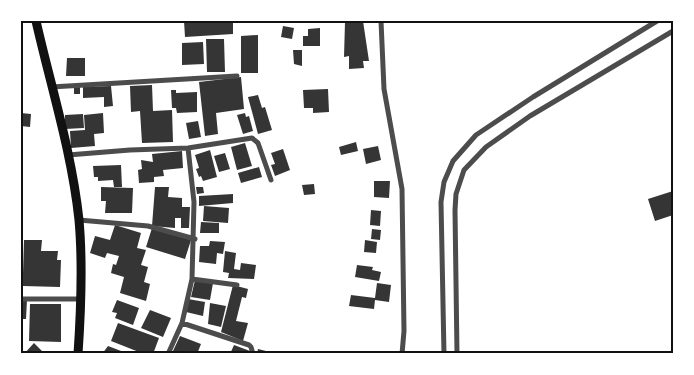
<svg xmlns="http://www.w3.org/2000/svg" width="694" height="375" viewBox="0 0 694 375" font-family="'Work Sans',sans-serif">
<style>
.building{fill:#353535}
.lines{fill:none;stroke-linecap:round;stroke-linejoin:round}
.minor{stroke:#4c4c4c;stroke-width:5}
.trunk{stroke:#111;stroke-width:9}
.neatline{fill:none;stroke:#111;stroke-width:2}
</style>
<rect width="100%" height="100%" fill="#fff"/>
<path class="building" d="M184 21H233V34L185 37Z
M363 21 369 61H363L364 68 349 69V56L344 57 345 22Z
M283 26 294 28 292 39 281 37Z
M320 28V46H303V36H308V29Z
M258 35V73H241V36Z
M206 39H224L225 72H207Z
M203 42 204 64 182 65V43Z
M293 50H302V66L294 64Z
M67 58H85V76H66Z
M241 77 244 109 216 113 218 134 205 136 199 82Z
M152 85 153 111 172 110 173 142 142 143 140 111 131 112 130 86Z
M111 86 113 106 104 107V97L83 98V87Z
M80 87V94H74V88Z
M328 89 329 112 313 113V108H304L303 90Z
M171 90H176V93L197 92V112L177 113 176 108H172Z
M258 95 262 108 265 107 272 130 258 134 248 97Z
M21 113 31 114 30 127 21 126Z
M103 113 104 133 94 134 95 146 71 148 70 131 85 130 84 115Z
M245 113 246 117 249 116 253 131 243 134 237 115Z
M83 114 84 128 65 129V115Z
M198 121 201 137 189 139 186 123Z
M356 142 358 151 341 155 339 147Z
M245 143 252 166 237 170 231 147Z
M378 146 381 160 366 164 363 149Z
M283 149 290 170 275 176 271 165 275 164 271 153Z
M210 150 217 177 203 181 201 176 199 177 196 169 199 168 195 155Z
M182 151 183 168 163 170 164 176 154 177V182L139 183 138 170 142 169 141 160 153 162 152 154Z
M225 153 230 169 219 172 214 156Z
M121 165 122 187H114L113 180 98 181V177H94L93 166Z
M259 167 262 177 241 183 238 173Z
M374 181H390L389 198 374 197Z
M314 184 315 194 304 195 302 185Z
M101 187 133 188 132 213H105L106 201H101Z
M155 187H169L168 197 182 198V207H190L189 228H181V218H175V228L152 226Z
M196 187H203L204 193 197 194Z
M673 191V215L655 221 648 199Z
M233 194V203L199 206V196Z
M204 206 229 208 228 223 203 221Z
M371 210 381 211 380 226 370 225Z
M201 222 219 223V233H200Z
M115 225 141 233 137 248 146 250 141 265 148 267 144 282 150 284 146 301 120 293 124 277 111 273 113 264 116 265 119 256 107 253 105 258 90 253 95 236 110 240Z
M152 228 191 240 185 259 146 247Z
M372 229 381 230 380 240 371 239Z
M24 240H42L41 251H58L57 260H61L60 287 23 286 21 274H23Z
M365 240 377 242 376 253 364 252Z
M210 241 225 242 223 254 217 253 216 264 199 262 200 246H209Z
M225 251 236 253 234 269 240 270 241 263 256 265 254 279 228 278 229 273 223 272Z
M357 265 373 267 372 270 381 272 379 281 355 277Z
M195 280 213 283 210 300 191 297Z
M377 283 391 285 389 302 375 300 374 309 349 306 351 295 375 298Z
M233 285 248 289 246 298 242 297 236 321 248 323 243 341 221 332Z
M188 299 205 302 203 316 186 312Z
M21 300H27L26 319H21Z
M117 300 139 308 133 325 115 318 117 313 112 312Z
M210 303 226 306 221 327 208 324Z
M30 304H61V342L29 341Z
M150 310 171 318 163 337 141 328Z
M118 323 159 338 153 354H144L111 341Z
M180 336 201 344 197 354H181L173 351Z
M34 343 45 354H24Z
M234 345 250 351 249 354H230Z
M108 346 129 354H102Z
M258 349 274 353V354H257Z"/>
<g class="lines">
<path class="minor" d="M381 21 384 89 402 189 404 331 402 354
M51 87 237 76
M188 148 194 202 192 279 237 285
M68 155 130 150 188 148 252 138 258 143 271 180
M79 220 148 226 195 239
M21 299H81
M182 323 249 345 251 347 253 354
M168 354 182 323 192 279
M444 354 441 202 444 182 453 161 476 135 533 97 657 21
M457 354 455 210 456 194 464 170 486 147 530 116 673 31"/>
<path class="trunk" d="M36 21C51 87 72 153 79 220 83 264 81 310 78 354"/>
</g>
<rect width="694" height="375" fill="none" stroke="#ffffff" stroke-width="45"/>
<rect x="22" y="22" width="650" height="330" class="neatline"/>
</svg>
